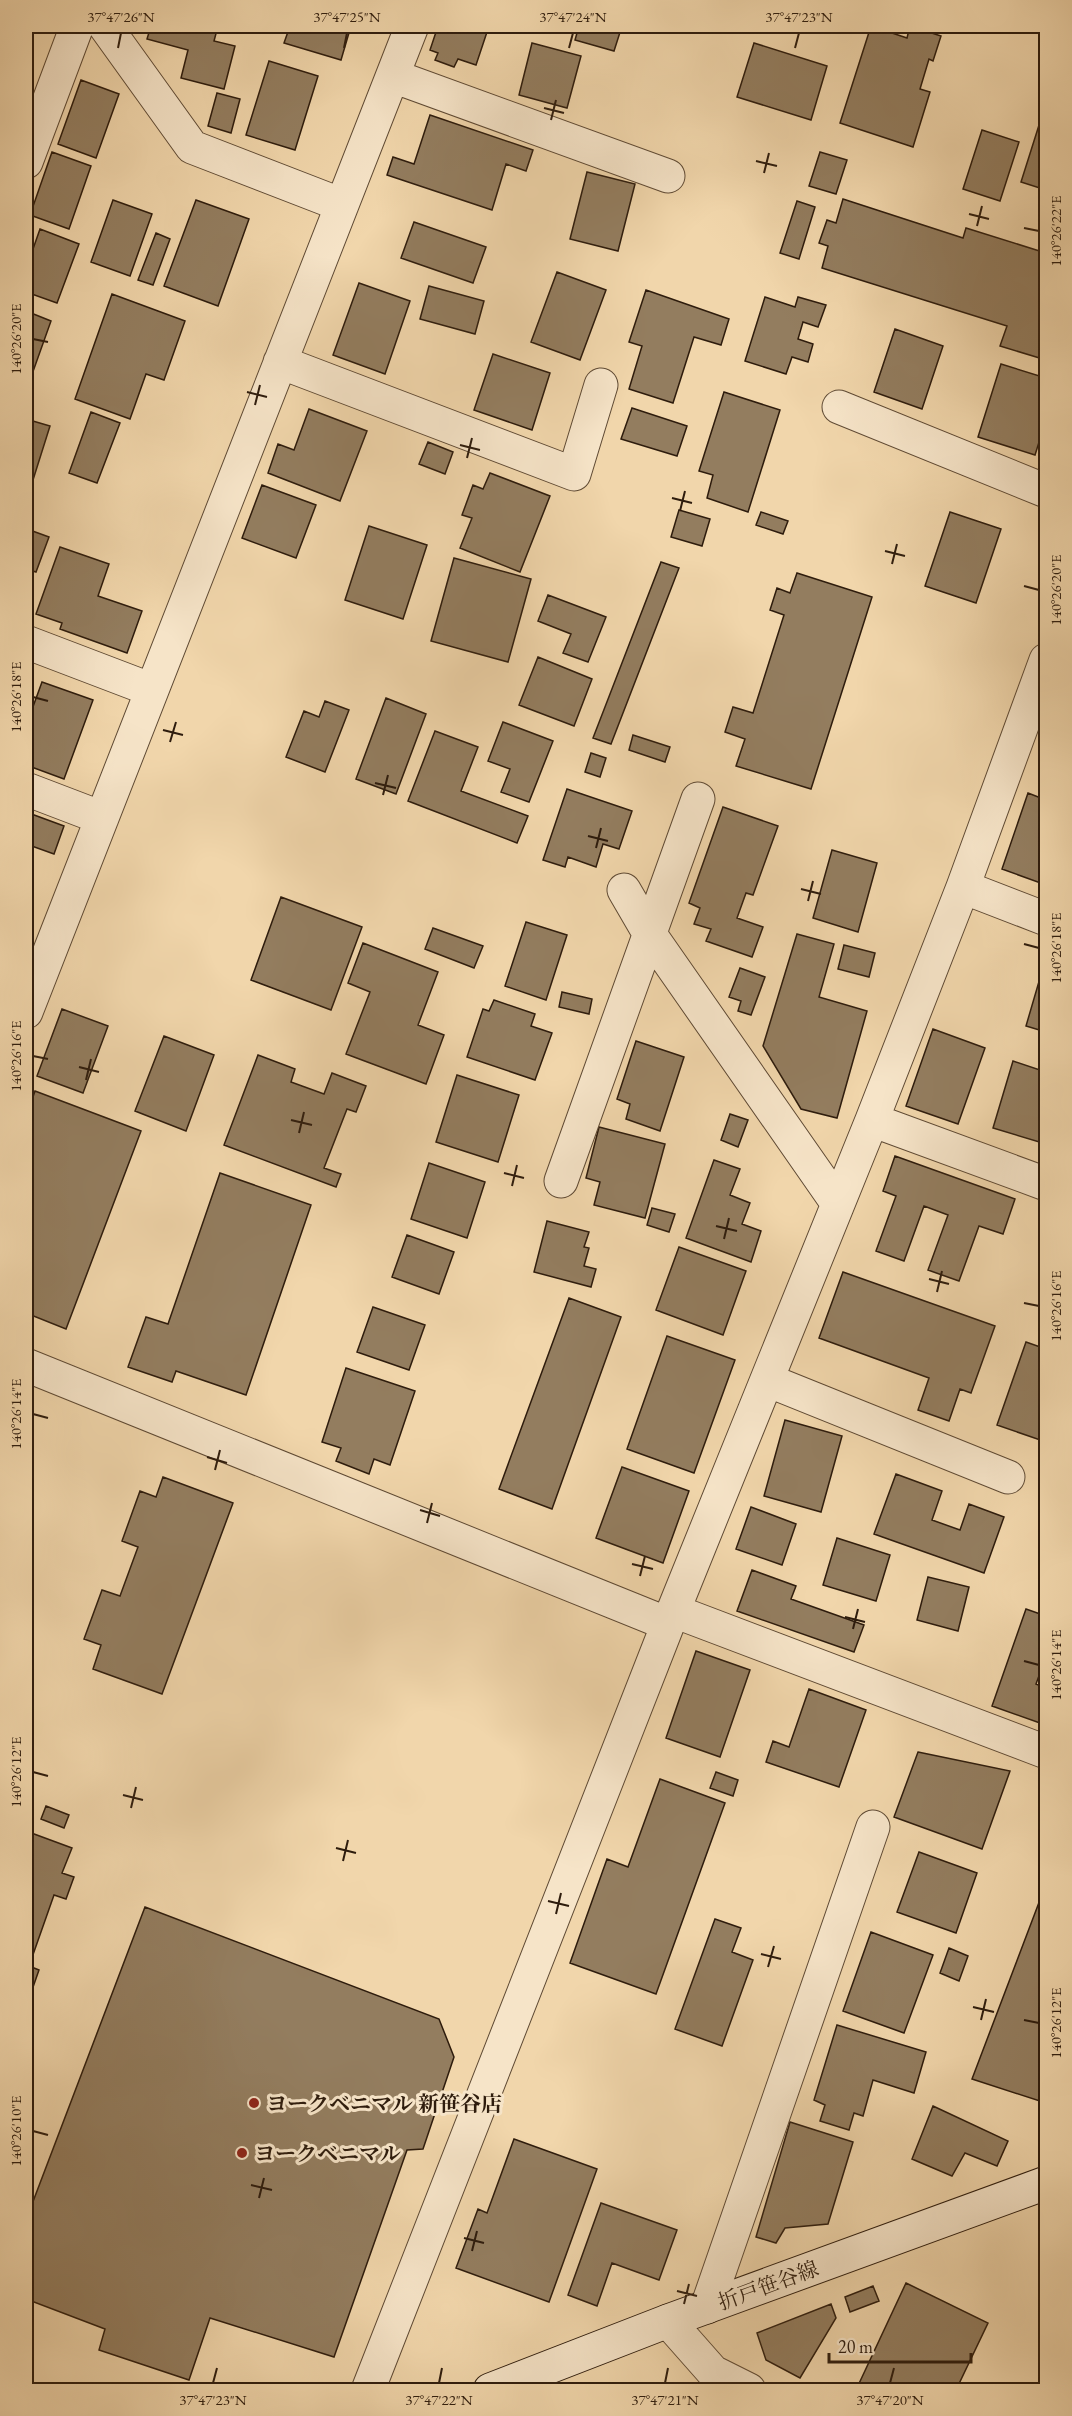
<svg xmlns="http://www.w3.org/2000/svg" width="1072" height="2416" viewBox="0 0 1072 2416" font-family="'EB Garamond','Noto Serif JP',serif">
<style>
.building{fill:#937d5f;stroke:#2e1c0d;stroke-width:1.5}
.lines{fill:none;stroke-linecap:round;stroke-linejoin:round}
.street-casing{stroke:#5f4a34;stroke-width:35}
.secondary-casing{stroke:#2e1c0d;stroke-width:35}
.street{stroke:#f6e4c8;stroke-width:33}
.secondary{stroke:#f6e4c8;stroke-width:33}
.ticks{fill:none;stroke:#2e1c0d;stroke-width:2}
.poi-dot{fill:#8f2418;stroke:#f6e4c8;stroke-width:2}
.labels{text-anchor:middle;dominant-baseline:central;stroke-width:6;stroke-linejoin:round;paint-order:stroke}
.poi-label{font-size:21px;font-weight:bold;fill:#2e1c0d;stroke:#f6e4c8;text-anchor:start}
.street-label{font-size:21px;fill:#2e1c0d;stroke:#f6e4c8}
.neatline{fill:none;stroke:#2e1c0d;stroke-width:2}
.ticks-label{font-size:15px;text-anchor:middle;fill:#2e1c0d}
</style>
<rect width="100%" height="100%" fill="#f1d6ab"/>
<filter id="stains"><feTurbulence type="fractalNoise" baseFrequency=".00333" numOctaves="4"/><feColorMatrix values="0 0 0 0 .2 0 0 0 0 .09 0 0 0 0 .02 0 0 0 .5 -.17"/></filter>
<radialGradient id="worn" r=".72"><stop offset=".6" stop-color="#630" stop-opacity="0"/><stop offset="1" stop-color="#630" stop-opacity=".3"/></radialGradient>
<path class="building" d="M151 26H218L214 41 235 46 224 89 181 78 188 50 147 39Z
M290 26H351L341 60 284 43Z
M438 26H489L476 65 458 59 454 67 435 60 438 53 430 50Z
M579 26H622L614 51 575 40Z
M871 26 907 38 910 26 941 36 933 61 929 59 920 89 930 92 913 147 840 123Z
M532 43 581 56 567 108 519 95Z
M754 43 827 66 811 120 737 97Z
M269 61 318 76 295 150 246 135Z
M81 80 119 94 96 158 58 144Z
M217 93 240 99 231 133 208 126Z
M1046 103V190L1021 182Z
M430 115 533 150 526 171 506 164 492 210 387 175 393 157 414 164Z
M982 130 1019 142 1000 201 963 189Z
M52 152 91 166 69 229 30 215Z
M820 152 847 160 836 194 809 186Z
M587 172 635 184 618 251 570 239Z
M843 199 963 238 966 228 1046 253 1045 264H1046V360L1000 346 1007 326 822 268 828 246 819 243 827 220 836 223Z
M113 200 152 214 130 276 91 262Z
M196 200 249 219 218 306 164 286Z
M797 201 815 207 799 259 780 253Z
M414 222 486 247 473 283 401 258Z
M40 229 79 244 57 303 26 292V269Z
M156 233 170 239 153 285 138 280Z
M557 272 606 290 580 360 531 342Z
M359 283 410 301 385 374 333 355Z
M429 286 484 301 475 334 420 319Z
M646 290 729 319 721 345 694 337 673 403 629 389 642 346 629 342Z
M112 294 185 321 164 380 146 374 130 419 75 399Z
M765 297 795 307 798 297 826 305 818 327 803 322 798 339 813 344 808 362 792 357 786 374 745 361Z
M26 311 51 321 30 380 26 378Z
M895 329 943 346 922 409 874 392Z
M493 354 550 373 532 430 474 410Z
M1001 364 1046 378V420L1035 455 978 437Z
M724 392 780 410 748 512 707 498 713 475 699 471Z
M632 408 687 426 677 456 621 439Z
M309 409 367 431 340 501 268 473 278 444 294 450Z
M91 412 120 423 97 483 69 473Z
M26 419 50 426 27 499H26Z
M428 442 453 452 445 474 419 464Z
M490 473 550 496 520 572 460 548 472 518 462 515 473 485 483 489Z
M262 485 316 505 296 558 242 538Z
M679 510 710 519 702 546 671 537Z
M761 512 788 521 783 534 756 525Z
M950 512 1001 529 976 603 925 586Z
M369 526 427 545 403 619 345 600Z
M27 529 49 537 36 572 26 569Z
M60 547 109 564 98 596 142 611 127 653 60 629 62 623 36 614Z
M454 558 531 579 508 662 431 641Z
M661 562 679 568 611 744 593 738Z
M797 573 872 597 811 789 736 766 745 739 725 732 733 707 753 713 784 615 770 610 777 588 790 593Z
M548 595 606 617 588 662 563 653 571 634 538 621Z
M538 657 592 679 574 726 519 705Z
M42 682 93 700 64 779 26 765V726Z
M386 698 426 714 396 794 356 779Z
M325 701 349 710 325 772 286 757 304 711 319 717Z
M503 722 553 741 529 802 501 792 510 769 488 761Z
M435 731 478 747 461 791 528 816 517 843 408 801Z
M633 735 670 747 665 762 629 750Z
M591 753 606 758 600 777 585 772Z
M567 789 632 811 619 849 603 844 596 867 568 857 565 867 543 860Z
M1028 793 1046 800V885L1002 869Z
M723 807 778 826 753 895 746 893 737 918 763 927 752 957 706 941 711 929 694 924 700 908 689 903Z
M26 812 64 826 54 854 26 844Z
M832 850 877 863 858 932 813 918Z
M281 897 362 927 331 1010 251 980Z
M526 922 567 935 546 1000 505 986Z
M433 928 483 946 474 968 425 949Z
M797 934 834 944 819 997 867 1011 837 1118 801 1109 763 1046Z
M363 943 438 972 418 1025 444 1035 426 1084 346 1054 370 992 348 983Z
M844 945 875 953 869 977 838 969Z
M1045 961H1046V1032L1026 1026Z
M740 968 765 977 751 1015 738 1011 741 1001 729 997Z
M562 992 592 999 589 1014 559 1007Z
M494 1000 535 1014 531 1026 552 1033 535 1080 467 1057 483 1009 489 1011Z
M62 1009 108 1026 83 1093 37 1076Z
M933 1029 985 1048 958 1124 906 1106Z
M164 1036 214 1055 186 1131 135 1111Z
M636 1041 684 1057 660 1131 626 1119 630 1104 617 1099Z
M258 1055 295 1069 291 1082 324 1094 332 1073 366 1086 356 1112 347 1109 324 1168 341 1174 336 1187 224 1145Z
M1013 1061 1046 1072V1144L993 1128Z
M457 1075 519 1095 498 1162 436 1142Z
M35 1091 141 1131 66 1329 26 1313V1117Z
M730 1114 748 1120 738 1147 721 1140Z
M599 1127 665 1144 645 1218 594 1205 600 1182 586 1178Z
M895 1156 1015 1199 1003 1234 979 1226 959 1281 928 1270 948 1215 924 1206 904 1261 876 1251 896 1196 883 1191Z
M714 1160 740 1169 730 1195 750 1203 742 1224 761 1231 751 1262 686 1238Z
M429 1163 485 1182 467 1238 411 1219Z
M220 1173 311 1205 246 1395 176 1371 172 1382 128 1367 146 1317 168 1324Z
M652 1208 675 1214 669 1232 647 1225Z
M547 1221 589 1232 584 1247 589 1248 584 1266 596 1269 591 1287 534 1272Z
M407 1235 454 1252 439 1294 392 1277Z
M679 1247 746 1271 723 1335 656 1310Z
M843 1272 995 1326 971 1393 960 1389 949 1421 918 1410 929 1378 819 1338Z
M569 1298 621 1317 552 1509 499 1489Z
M373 1307 425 1325 409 1370 357 1352Z
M667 1336 735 1360 694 1473 627 1449Z
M1026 1342 1046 1349V1442L997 1425Z
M346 1368 415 1391 390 1465 374 1459 369 1474 336 1461 341 1448 322 1442Z
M785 1420 842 1436 821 1512 764 1496Z
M26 1423 32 1426 26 1444Z
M622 1467 689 1491 663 1563 596 1538Z
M896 1474 942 1491 932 1520 960 1530 969 1504 1004 1517 984 1573 874 1534Z
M163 1477 233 1503 162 1694 93 1669 101 1645 84 1639 102 1590 120 1596 138 1547 122 1541 140 1491 156 1497Z
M751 1507 796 1524 782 1565 736 1549Z
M837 1538 890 1555 876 1601 823 1585Z
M752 1570 796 1586 791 1599 864 1625 854 1652 737 1611Z
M928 1577 969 1587 958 1631 917 1620Z
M1026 1609 1046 1616V1663L1044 1662 1036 1684 1046 1688V1705L1040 1723 992 1706Z
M696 1651 750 1670 720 1757 666 1738Z
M809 1689 866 1710 839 1787 766 1762 773 1741 789 1747Z
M918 1752 1010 1771 982 1849 894 1817Z
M716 1772 738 1780 733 1796 710 1788Z
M660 1779 725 1803 656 1994 570 1963 607 1859 628 1867Z
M46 1806 69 1815 64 1828 41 1819Z
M26 1831 72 1848 62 1873 74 1877 66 1899 54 1895 29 1966 39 1970 32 1990 26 1988Z
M919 1852 977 1873 956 1933 897 1912Z
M1046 1884V2103L972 2079Z
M145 1907 439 2019 454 2057 423 2149 407 2150 334 2357 210 2318 189 2380 99 2350 105 2329 26 2299V2220Z
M715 1919 741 1928 732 1952 753 1960 722 2046 675 2029Z
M871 1932 933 1955 904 2033 843 2011Z
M949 1948 968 1956 959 1981 940 1973Z
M837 2025 926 2052 914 2093 873 2080 863 2116 854 2113 849 2130 820 2121 825 2105 814 2100Z
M933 2106 1008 2141 997 2166 965 2153 952 2176 912 2159Z
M790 2122 853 2142 828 2224 785 2228 776 2243 756 2237Z
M514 2139 597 2169 549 2302 456 2268 478 2209 487 2213Z
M601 2203 677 2230 659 2280 612 2263 597 2306 568 2295Z
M906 2283 988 2323 956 2390H856Z
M873 2286 879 2301 850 2312 845 2297Z
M831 2304 836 2318 800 2378 766 2360 757 2333Z"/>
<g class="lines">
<defs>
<path id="street" d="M105 26 192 147 342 205
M393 76 668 176
M26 162 77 26
M280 362 574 474 601 385
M839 407 1046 491
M26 642 152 690
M26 789 102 818
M963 887 1046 919
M624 890 649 933 838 1204
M26 1012 412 26
M872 1120 1046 1184
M561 1181 698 799
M26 1365 668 1624
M767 1380 1008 1477
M674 1611 1046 1752
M707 2307 873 1827
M668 2321 713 2372 749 2390
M368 2390 668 1624 872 1120 963 887 1046 660"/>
<path id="secondary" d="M490 2390 668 2321 1046 2183"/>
</defs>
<use href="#street" class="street-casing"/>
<use href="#secondary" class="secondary-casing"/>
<use href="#street" class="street"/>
<use href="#secondary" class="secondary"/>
</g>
<path class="ticks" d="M118 48 121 33M344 48 347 33M569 48 573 33M795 48 799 33M544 108 564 113M551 120 556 100M756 161 777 166M764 173 769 153M969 214 989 219M977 226 982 206M1024 228 1039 231M33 339 48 342M247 392 267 397M255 405 260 385M460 445 480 450M467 458 472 438M672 498 692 503M680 511 685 491M885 551 905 556M892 564 897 544M1024 586 1039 590M33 697 48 701M163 730 183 735M170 742 176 722M375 783 396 788M383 795 388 775M588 836 608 841M596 848 601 828M801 889 821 894M808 901 813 881M1024 944 1039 948M33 1056 48 1059M79 1067 99 1072M86 1080 91 1059M291 1120 312 1125M299 1133 304 1112M504 1173 524 1178M512 1186 517 1165M716 1226 737 1231M724 1239 729 1218M929 1279 949 1284M937 1292 942 1271M1024 1303 1039 1306M33 1414 48 1418M207 1457 227 1463M215 1470 220 1450M420 1510 440 1516M427 1523 432 1503M632 1564 653 1569M640 1576 645 1556M845 1617 865 1622M853 1629 858 1609M1024 1661 1039 1665M33 1772 48 1776M123 1795 143 1800M131 1808 136 1787M336 1848 356 1853M343 1861 348 1840M548 1901 569 1906M556 1914 561 1893M761 1954 781 1959M768 1967 774 1946M973 2007 994 2012M981 2020 986 1999M1024 2020 1039 2023M33 2131 48 2135M251 2185 272 2190M259 2198 264 2178M464 2238 484 2243M472 2251 477 2231M677 2291 697 2296M684 2304 689 2284M213 2383 217 2368M439 2383 442 2368M665 2383 668 2368M890 2383 894 2368"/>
<g class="poi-dot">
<circle cx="254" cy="2103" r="6"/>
<circle cx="242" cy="2153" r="6"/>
</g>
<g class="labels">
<g class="poi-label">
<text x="266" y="2103">ヨークベニマル 新笹谷店</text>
<text x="254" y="2153">ヨークベニマル</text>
</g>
<g class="street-label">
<text transform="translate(768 2285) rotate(-20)">折戸笹谷線</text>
</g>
</g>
<rect width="1072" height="2416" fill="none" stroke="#f1d6ab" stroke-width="66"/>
<path d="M829 2353v9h142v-9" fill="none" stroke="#2e1c0d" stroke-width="3"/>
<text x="838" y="2353" font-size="18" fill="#2e1c0d" stroke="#f6e4c8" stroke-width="4.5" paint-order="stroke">20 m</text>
<rect x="33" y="33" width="1006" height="2350" class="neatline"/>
<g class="ticks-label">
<text x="121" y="22">37°47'26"N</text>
<text x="347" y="22">37°47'25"N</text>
<text x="573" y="22">37°47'24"N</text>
<text x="799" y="22">37°47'23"N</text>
<text transform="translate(1056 231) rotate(-90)" y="5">140°26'22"E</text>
<text transform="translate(16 339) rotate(-90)" y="5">140°26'20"E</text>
<text transform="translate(1056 590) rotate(-90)" y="5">140°26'20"E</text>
<text transform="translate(16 697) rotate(-90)" y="5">140°26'18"E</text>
<text transform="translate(1056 948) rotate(-90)" y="5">140°26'18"E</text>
<text transform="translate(16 1056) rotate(-90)" y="5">140°26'16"E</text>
<text transform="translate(1056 1306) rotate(-90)" y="5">140°26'16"E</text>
<text transform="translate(16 1414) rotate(-90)" y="5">140°26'14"E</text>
<text transform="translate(1056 1665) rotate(-90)" y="5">140°26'14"E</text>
<text transform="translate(16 1772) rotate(-90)" y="5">140°26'12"E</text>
<text transform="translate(1056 2023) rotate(-90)" y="5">140°26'12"E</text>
<text transform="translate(16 2131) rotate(-90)" y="5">140°26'10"E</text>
<text x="213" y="2405">37°47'23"N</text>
<text x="439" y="2405">37°47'22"N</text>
<text x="665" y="2405">37°47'21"N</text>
<text x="890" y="2405">37°47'20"N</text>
</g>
<rect width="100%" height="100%" filter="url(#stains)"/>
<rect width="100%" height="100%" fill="url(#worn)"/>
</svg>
